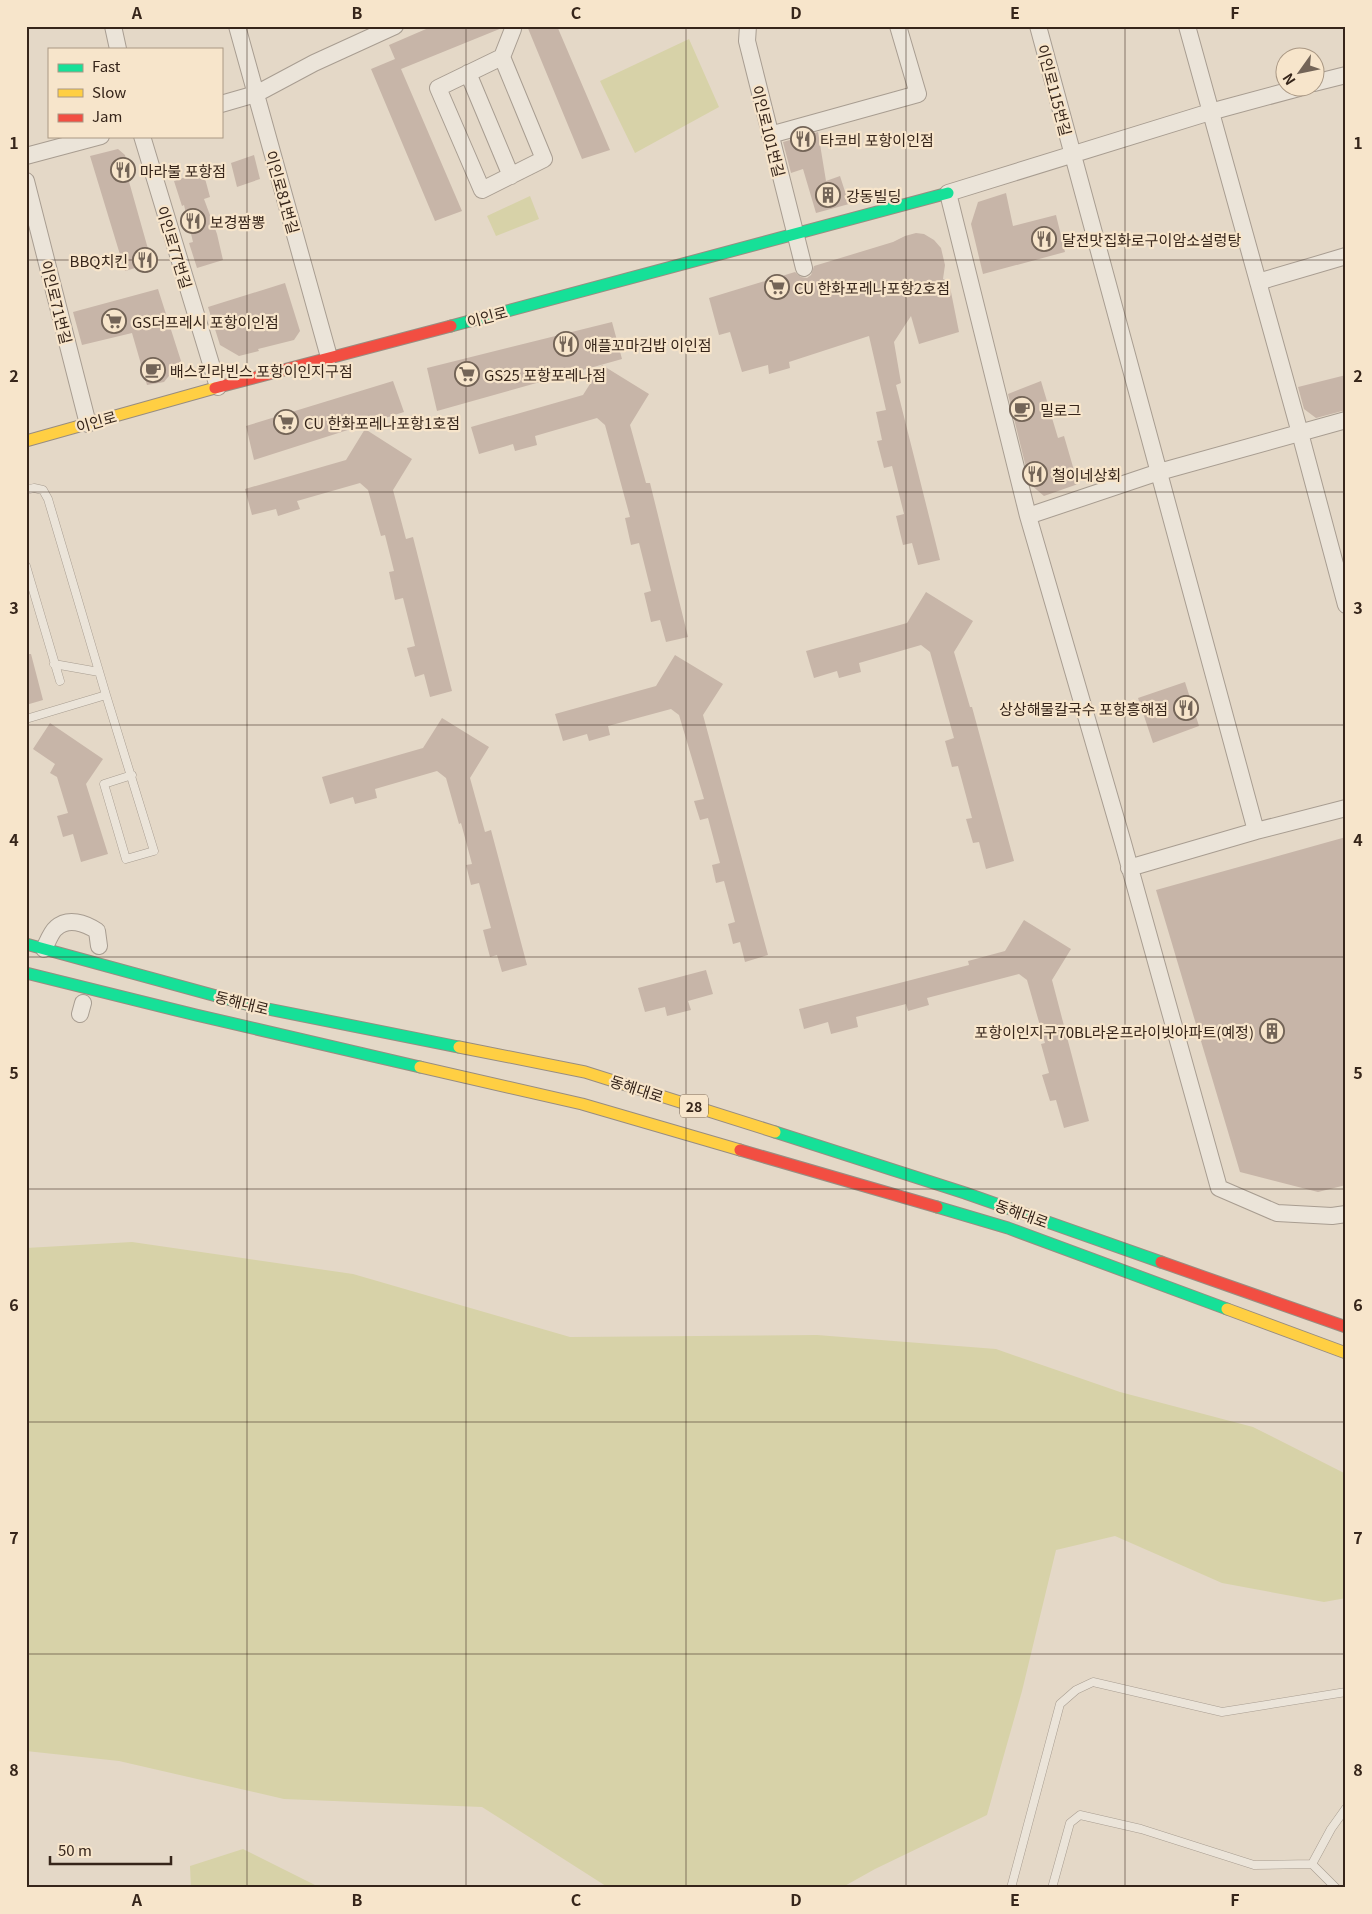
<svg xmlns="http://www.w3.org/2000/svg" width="1372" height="1914" viewBox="0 0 1372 1914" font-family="Georgia,'Noto Sans KR',serif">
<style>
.green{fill:#d7d2a8}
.building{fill:#c7b5a8}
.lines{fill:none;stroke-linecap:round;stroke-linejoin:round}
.lane-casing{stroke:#a89d91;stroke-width:9}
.street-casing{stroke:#a89d91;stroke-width:18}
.fast-casing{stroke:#988d81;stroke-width:13}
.slow-casing{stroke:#988d81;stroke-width:13}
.jam-casing{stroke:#988d81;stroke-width:13}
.lane{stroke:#ebe4d9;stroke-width:8}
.street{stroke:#ebe4d9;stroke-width:16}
.fast{stroke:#16e098;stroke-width:11}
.slow{stroke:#ffcf43;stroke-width:11}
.jam{stroke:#f24e42;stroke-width:11}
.grid{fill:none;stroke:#36251a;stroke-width:1;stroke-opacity:0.55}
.labels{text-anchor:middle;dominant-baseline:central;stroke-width:4.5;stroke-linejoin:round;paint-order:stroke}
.shield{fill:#f7e5cb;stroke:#705f4f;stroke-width:1}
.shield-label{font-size:14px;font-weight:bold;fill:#36251a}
.street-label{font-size:15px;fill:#36251a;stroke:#f7e5cb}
.poi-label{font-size:15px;fill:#36251a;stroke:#f7e5cb;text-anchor:start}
.neatline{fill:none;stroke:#36251a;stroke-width:2}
.grid-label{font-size:16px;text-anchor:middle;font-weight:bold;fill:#36251a}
</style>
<rect width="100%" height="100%" fill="#e4d8c7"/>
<path class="green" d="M689 39 719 107 635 153 600 81Z
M530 196 539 219 496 236 487 216Z
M132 1242 353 1274 570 1337 817 1335 996 1349 1120 1392 1253 1427 1346 1474V1598L1324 1602 1222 1583 1115 1536 1056 1550 1022 1691 987 1815 875 1869 841 1888H609L482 1807 284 1799 119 1761 26 1751V1248Z
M243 1849 321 1888H191L190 1866Z"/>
<path class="building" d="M433 26H502V28L401 69 462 211 435 221 371 69 395 59 389 45Z
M527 26H557L610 150 582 159Z
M818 132 826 181 840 176 849 204 816 213 803 169 791 173 783 142Z
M118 149 125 155 130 178H128L152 263 125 271 90 156Z
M254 155 260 179 237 187 231 163Z
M203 171 210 197 204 199 217 234 223 260 197 268 189 243 193 242 184 205 182 206 174 181Z
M1006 193 1013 226 1056 215 1065 252 983 274 971 224 978 202Z
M916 233 924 234 934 240 941 248 945 265 943 279 949 282 959 332 919 344 911 316 894 342 901 383 896 385 940 560 918 565 912 543 903 545 896 516 904 514 892 466 884 468 877 441 882 440 876 412 886 410 869 336 789 362 790 368 769 374 768 365 742 372 730 332 719 335 709 298 795 272 801 277 807 278 811 275 814 266 893 242 905 236Z
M285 283 300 331 294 340 258 349 259 351 239 356 220 345 208 307Z
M158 289 181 361 164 382 147 385 132 333 82 345 73 312Z
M612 322 622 359 437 411 427 368Z
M602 365 649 394 630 425 646 483H650L688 637 666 642 660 620 651 622 644 593 651 591 639 543 631 545 625 518 630 517 605 425 597 418 535 436 537 445 515 451 513 444 479 454 471 427 583 395Z
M1346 375V410L1316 418 1304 409 1298 387Z
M393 381 404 412 254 460 246 426Z
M1041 381 1058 438 1064 436 1078 484 1044 496 1030 484 1008 394Z
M365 429 412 459 393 490 406 539 413 537 452 691 430 697 424 674 415 677 407 648 415 646 403 598 395 600 389 572 394 571 385 535 381 536 368 490 360 483 297 501 300 509 278 516 276 509 252 515 245 489 346 460Z
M926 592 973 621 954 652 970 707H972L1014 861 986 869 979 842 973 843 966 819 972 818 958 766 952 767 945 741 954 738 930 652 921 645 859 663 861 672 839 678 837 671 814 678 806 651 907 623Z
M26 654H31L43 700 26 705Z
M675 655 723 684 703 715 768 955 745 962 740 942 733 944 728 924 735 922 724 881 716 883 712 865 720 863 708 818 700 820 694 801 704 799 679 715 671 709 608 726 610 735 589 741 587 734 563 741 555 714 656 686Z
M1185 682 1199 726 1153 743 1138 698Z
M442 718 489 747 470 778 485 832 491 830 527 965 502 972 497 955 490 957 483 930 491 928 479 883 471 885 466 865 472 864 461 823 459 824 446 778 437 771 375 789 377 798 355 804 353 797 330 804 322 777 423 748Z
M50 723 103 759 86 784 108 854 81 862 73 834 63 837 57 816 68 813 57 777 50 773 55 764 33 749Z
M1346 837V1185L1318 1192 1240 1172 1156 890Z
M1024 920 1071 949 1052 980 1089 1121 1064 1128 1056 1100 1050 1101 1042 1075 1049 1073 1041 1044 1045 1043 1027 980 1019 974 927 998 929 1005 908 1011 906 1004 856 1017 858 1027 831 1034 828 1022 804 1029 799 1009 969 965 968 961 1005 951Z
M706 970 713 994 688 1001 691 1010 667 1016 665 1007 645 1012 638 988Z"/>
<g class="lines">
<defs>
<path id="lane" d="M26 490 34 488 43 490 48 499 106 695
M26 566 60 681
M54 664 99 672
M26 719 106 695 154 851 126 859 104 784 132 775
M1312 1864 1331 1829 1346 1808
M1011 1888 1060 1704 1076 1690 1093 1682 1222 1712 1346 1692
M1052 1888 1070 1823 1080 1815 1141 1829 1254 1865 1312 1864 1336 1888"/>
<path id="street" d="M113 26 118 49
M237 26 329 357
M748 26 747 41 804 268
M1038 26 1256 831
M1187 26 1300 433 1346 605
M502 57 544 159 482 190 438 88 502 57 513 29 512 26
M468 73 511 176
M1314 83 1346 75
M1299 88 1210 112 948 193 1028 516 1123 843 1219 1188 1277 1213 1332 1216 1346 1214
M221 104 256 94 314 63 395 26
M770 135 918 94 898 26
M142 136 218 387
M26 156 101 136
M26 181 88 424
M1258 282 1346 256
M1028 516 1159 472 1346 420
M1129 868 1256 831 1346 808
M44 949C47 943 51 932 56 928 68 917 85 923 97 931L99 946
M80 1014 83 1003"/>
<path id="fast" d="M451 326 948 193
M26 944 253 1006 459 1047
M26 973 196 1015 420 1067
M775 1132 965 1193 1161 1262
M937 1207 1008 1228 1227 1309"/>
<path id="slow" d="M26 441 215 388
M459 1047 585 1072 775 1132
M420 1067 582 1104 740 1150
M1227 1309 1346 1353"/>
<path id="jam" d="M215 388 451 326
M740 1150 937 1207
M1161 1262 1346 1327"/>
</defs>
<use href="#lane" class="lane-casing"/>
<use href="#street" class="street-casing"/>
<use href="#fast" class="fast-casing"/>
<use href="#slow" class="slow-casing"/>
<use href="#jam" class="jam-casing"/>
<use href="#lane" class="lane"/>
<use href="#street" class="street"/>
<use href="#fast" class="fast"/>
<use href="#slow" class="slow"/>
<use href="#jam" class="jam"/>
</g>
<path class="grid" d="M247 26V1888M466 26V1888M686 26V1888M906 26V1888M1125 26V1888M26 260H1346M26 492H1346M26 725H1346M26 957H1346M26 1189H1346M26 1422H1346M26 1654H1346"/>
<defs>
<symbol id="restaurant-ring" viewBox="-11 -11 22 22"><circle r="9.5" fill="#f7e5cb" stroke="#736457" stroke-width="1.5"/><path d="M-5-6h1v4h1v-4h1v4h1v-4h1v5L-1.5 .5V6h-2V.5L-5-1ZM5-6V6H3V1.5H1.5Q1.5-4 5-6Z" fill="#736457"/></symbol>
<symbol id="building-ring" viewBox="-11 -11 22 22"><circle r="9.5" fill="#f7e5cb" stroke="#736457" stroke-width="1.5"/><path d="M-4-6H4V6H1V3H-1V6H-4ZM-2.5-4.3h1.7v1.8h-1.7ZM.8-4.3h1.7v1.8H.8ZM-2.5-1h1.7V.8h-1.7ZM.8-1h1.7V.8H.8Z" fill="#736457"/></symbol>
<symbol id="supermarket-ring" viewBox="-11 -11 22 22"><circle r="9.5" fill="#f7e5cb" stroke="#736457" stroke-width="1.5"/><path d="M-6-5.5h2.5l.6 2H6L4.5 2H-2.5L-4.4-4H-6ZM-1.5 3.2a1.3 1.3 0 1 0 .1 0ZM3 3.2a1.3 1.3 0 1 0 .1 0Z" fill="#736457"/></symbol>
<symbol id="cafe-ring" viewBox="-11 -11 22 22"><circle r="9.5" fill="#f7e5cb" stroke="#736457" stroke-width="1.5"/><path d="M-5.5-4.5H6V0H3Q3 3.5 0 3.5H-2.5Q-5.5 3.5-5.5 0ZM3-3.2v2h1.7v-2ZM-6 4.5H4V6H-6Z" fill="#736457"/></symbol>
</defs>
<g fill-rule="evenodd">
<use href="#restaurant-ring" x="789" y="125" width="28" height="28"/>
<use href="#restaurant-ring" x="109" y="156" width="28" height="28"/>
<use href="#building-ring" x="814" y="181" width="28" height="28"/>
<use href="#restaurant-ring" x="179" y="207" width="28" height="28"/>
<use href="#restaurant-ring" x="1030" y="225" width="28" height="28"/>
<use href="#restaurant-ring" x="131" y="246" width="28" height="28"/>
<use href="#supermarket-ring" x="763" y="273" width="28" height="28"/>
<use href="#supermarket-ring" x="100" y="307" width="28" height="28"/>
<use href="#restaurant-ring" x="552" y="330" width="28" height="28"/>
<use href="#cafe-ring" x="139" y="356" width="28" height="28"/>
<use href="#supermarket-ring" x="453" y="360" width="28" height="28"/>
<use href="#cafe-ring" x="1008" y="395" width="28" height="28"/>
<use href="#supermarket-ring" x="272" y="408" width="28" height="28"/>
<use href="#restaurant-ring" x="1021" y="460" width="28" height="28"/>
<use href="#restaurant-ring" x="1172" y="694" width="28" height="28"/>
<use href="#building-ring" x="1258" y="1017" width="28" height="28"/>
</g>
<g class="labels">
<rect class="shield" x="680" y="1094.5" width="28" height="23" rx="4"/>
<g class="shield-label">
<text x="694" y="1106">28</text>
</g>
<g class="street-label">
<text transform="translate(1055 90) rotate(75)">이인로115번길</text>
<text transform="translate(769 131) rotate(76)">이인로101번길</text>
<text transform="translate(283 192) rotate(74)">이인로81번길</text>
<text transform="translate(175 247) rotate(73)">이인로77번길</text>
<text transform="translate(57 302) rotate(76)">이인로71번길</text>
<text transform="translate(487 316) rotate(-15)">이인로</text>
<text transform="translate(96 421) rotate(-16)">이인로</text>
<text transform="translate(242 1002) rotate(14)">동해대로</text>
<text transform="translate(637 1088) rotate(18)">동해대로</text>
<text transform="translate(1022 1213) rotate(20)">동해대로</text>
</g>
<g class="poi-label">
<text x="820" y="139">타코비 포항이인점</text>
<text x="140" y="170">마라불 포항점</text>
<text x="846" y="195">강동빌딩</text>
<text x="210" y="221">보경짬뽕</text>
<text x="1062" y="239">달전맛집화로구이암소설렁탕</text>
<text x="128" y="260" text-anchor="end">BBQ치킨</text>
<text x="794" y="287">CU 한화포레나포항2호점</text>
<text x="132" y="321">GS더프레시 포항이인점</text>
<text x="584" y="344">애플꼬마김밥 이인점</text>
<text x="170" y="370">배스킨라빈스 포항이인지구점</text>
<text x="484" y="374">GS25 포항포레나점</text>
<text x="1040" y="409">밀로그</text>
<text x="304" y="422">CU 한화포레나포항1호점</text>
<text x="1052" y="474">철이네상회</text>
<text x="1168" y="708" text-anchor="end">상상해물칼국수 포항흥해점</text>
<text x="1254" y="1031" text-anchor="end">포항이인지구70BL라온프라이빗아파트(예정)</text>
</g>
</g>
<rect width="1372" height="1914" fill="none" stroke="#f7e5cb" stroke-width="55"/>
<rect x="48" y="48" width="175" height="90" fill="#f7e5cb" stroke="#aa9884"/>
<rect x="58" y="64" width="25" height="8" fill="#16e098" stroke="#aa9884"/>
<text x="92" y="72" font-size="15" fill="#36251a">Fast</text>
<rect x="58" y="89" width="25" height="8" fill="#ffcf43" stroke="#aa9884"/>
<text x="92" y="98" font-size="15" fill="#36251a">Slow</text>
<rect x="58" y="114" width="25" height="8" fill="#f24e42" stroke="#aa9884"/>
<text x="92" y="122" font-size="15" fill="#36251a">Jam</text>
<g transform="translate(1300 72) rotate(237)"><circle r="24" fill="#f7e5cb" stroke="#aa9884"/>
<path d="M0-4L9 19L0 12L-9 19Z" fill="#736457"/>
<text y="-8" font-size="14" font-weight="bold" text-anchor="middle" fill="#36251a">N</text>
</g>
<path d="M50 1856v8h121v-8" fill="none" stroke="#36251a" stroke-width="2.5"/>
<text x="58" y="1856" font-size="15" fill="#36251a" stroke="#f7e5cb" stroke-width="4" paint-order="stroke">50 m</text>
<rect x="28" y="28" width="1316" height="1858" class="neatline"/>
<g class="grid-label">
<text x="137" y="19">A</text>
<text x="357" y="19">B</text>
<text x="576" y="19">C</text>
<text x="796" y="19">D</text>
<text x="1015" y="19">E</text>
<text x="1235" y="19">F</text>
<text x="14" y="149">1</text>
<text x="1358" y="149">1</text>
<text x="14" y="382">2</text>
<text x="1358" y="382">2</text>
<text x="14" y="614">3</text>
<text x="1358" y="614">3</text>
<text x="14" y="846">4</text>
<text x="1358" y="846">4</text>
<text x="14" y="1079">5</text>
<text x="1358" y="1079">5</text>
<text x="14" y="1311">6</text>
<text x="1358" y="1311">6</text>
<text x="14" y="1544">7</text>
<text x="1358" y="1544">7</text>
<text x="14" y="1776">8</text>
<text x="1358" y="1776">8</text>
<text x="137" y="1906">A</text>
<text x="357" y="1906">B</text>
<text x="576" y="1906">C</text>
<text x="796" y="1906">D</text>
<text x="1015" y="1906">E</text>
<text x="1235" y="1906">F</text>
</g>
</svg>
